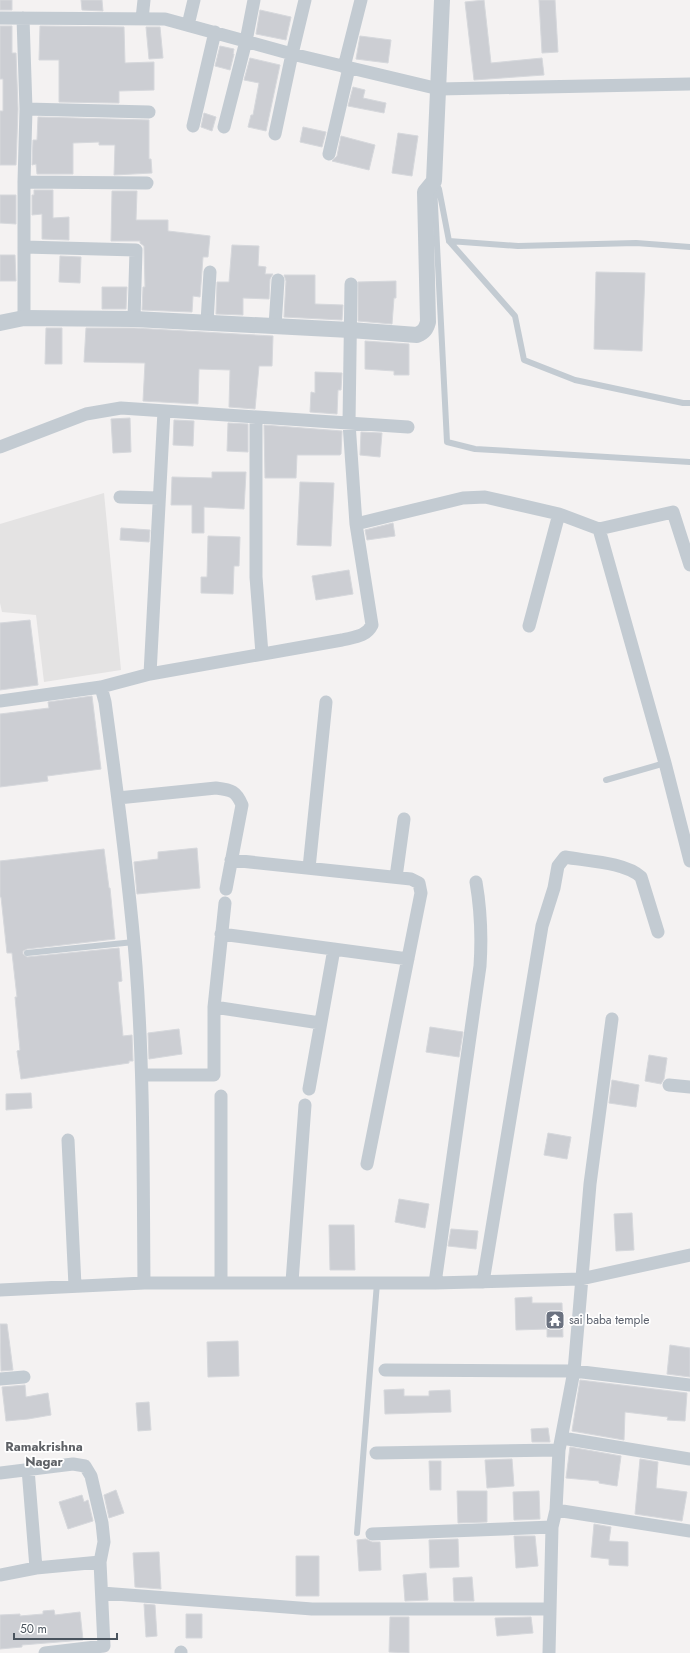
<svg xmlns="http://www.w3.org/2000/svg" width="690" height="1653" viewBox="0 0 690 1653" font-family="Jost,sans-serif">
<style>
.education{fill:#e4e3e3}
.building{fill:#ccced3;stroke:#d6d8dc}
.lines{fill:none;stroke-linecap:round;stroke-linejoin:round}
.service{stroke:#c3cbd2;stroke-width:6}
.minor{stroke:#c3cbd2;stroke-width:13}
.tertiary{stroke:#c3cbd2;stroke-width:16}
.labels{text-anchor:middle;dominant-baseline:central;stroke-width:3.5;stroke-linejoin:round;paint-order:stroke}
.worship-label{font-size:12px;fill:#5b616d;stroke:#fff;text-anchor:start}
.neighbourhood-label{font-size:13px;font-weight:bold;fill:#5e6166;stroke:#fff}
</style>
<rect width="100%" height="100%" fill="#f4f2f2"/>
<path class="education" d="M104 493 121 670 44 682 36 615 2 612 0 603V524Z"/>
<path class="building" d="M0 0H12V10H0Z
M81 0H102L103 11 82 10Z
M484 0 491 63 542 58 544 75 474 80 465 2Z
M539 0H555L558 52 542 53Z
M260 10 291 17 286 40 256 34Z
M0 26H12V53H16L18 109 16 165H0V111H3V79H0Z
M40 26 124 27 125 63 154 62V90L119 91V103L59 102V60H39Z
M146 27H160L163 58 149 59Z
M360 36 391 40 388 63 356 59Z
M220 46 234 49 233 54H234L230 70 215 66Z
M250 58 280 65 266 131 248 127 251 115H253L259 83 244 80Z
M353 87 365 90 363 98 386 103 384 113 348 106Z
M204 113 216 117 212 131 201 127Z
M38 117 149 120V159H151L152 173 114 175 115 145H99V142L73 143V174H37L36 164 32 165 33 140H37Z
M303 127 326 132 322 147 300 142Z
M398 133 418 136 412 176 392 173Z
M341 136 375 145 369 170 332 161 337 156Z
M34 190H53V218L69 217V240L42 239V214L32 215V195H34Z
M112 191H137L136 220H168V231L210 236 208 257H203L200 297 193 296 192 312 142 310 143 287H145L144 246 140 243V241H111Z
M0 195H16V224L0 223Z
M232 245 259 246 258 266 266 267 265 274H273L270 279 269 299 243 298V315L216 314 217 282H229Z
M0 255H15L16 281H0Z
M60 256 81 257 80 283 59 282Z
M596 272 645 273 642 351 594 349Z
M284 275H315V304L343 305 342 320 284 317 286 281Z
M396 281V298H394L392 324 358 321V282Z
M102 287H127L126 309H102Z
M46 328H62V364H45Z
M86 328H134L273 336 272 366H259L255 409 229 407 230 370 199 369 198 404 143 401 145 363 84 362Z
M365 341 409 344V375H394V371L365 369Z
M315 372 342 373 341 390H338L337 414 310 412 311 392 315 393Z
M130 418 131 452 113 453 111 419Z
M174 420 194 421 193 446 173 445Z
M228 423 248 424V452L227 451Z
M264 425 342 431 341 454 340 455H297L296 478H265Z
M361 432 382 433 380 457 360 455Z
M212 472H246L244 509 204 507V533H192V505H171L172 477 212 478Z
M300 482 334 483 331 546 297 545Z
M393 523 395 536 367 540 365 530Z
M121 528 150 530 149 542 120 540Z
M208 536 240 537 239 566H234L233 594 201 593V577H207Z
M349 570 353 594 316 600 312 576Z
M30 620 38 685 0 690V623Z
M92 696 101 769 47 776 48 781 0 787V714L49 708 48 702Z
M197 848 200 888 137 894 134 862 158 859V852Z
M104 849 109 888H110L115 939 27 949 23 951V954L27 957 119 948 122 981 118 982 123 1036 132 1035 133 1061H129V1063L21 1079 17 1051 20 1050 15 997H17L12 953H7L1 897H0V861Z
M430 1027 463 1032 459 1057 426 1052Z
M179 1029 182 1054 149 1059 148 1033Z
M649 1055 667 1058 664 1079 661 1084 645 1081Z
M612 1080 639 1085 636 1107 609 1103Z
M31 1093 32 1108 6 1110V1094Z
M548 1133 571 1137 567 1159 544 1155Z
M399 1199 429 1204 425 1228 395 1222Z
M632 1213 634 1250 616 1251 614 1214Z
M329 1225H354L355 1270H330Z
M451 1229 478 1231 476 1249 448 1246Z
M532 1297V1303H562L563 1337H547V1329L516 1330 515 1298Z
M0 1324H7L13 1370 1 1371Z
M238 1341 239 1376 208 1377 207 1342Z
M670 1345 690 1348V1377L667 1374Z
M580 1380 687 1393 685 1421 667 1420 668 1417 625 1412 624 1440 572 1431Z
M25 1385 26 1397 48 1393 51 1415 28 1419 6 1421 2 1387Z
M404 1389V1396H429V1391L450 1390 451 1412 385 1414 384 1390Z
M149 1402 151 1430 138 1431 136 1403Z
M548 1428 550 1442H532L531 1429Z
M570 1447 621 1456 617 1486 599 1483V1481L566 1478Z
M512 1459 514 1486 487 1488 485 1460Z
M640 1459 658 1462 656 1488 687 1492 682 1521 635 1514Z
M429 1461H441V1490H430Z
M116 1490 124 1513 109 1518 104 1495Z
M457 1491H487V1522L458 1523Z
M539 1491 540 1519 514 1520 513 1492Z
M82 1495 84 1502 88 1500 93 1521 68 1529 59 1502Z
M594 1524 611 1527 609 1541 628 1542V1566L609 1565V1559L591 1557Z
M514 1536H535L538 1566 516 1568Z
M366 1539 372 1542H380L381 1570 359 1571 357 1540Z
M458 1539 459 1567 430 1568 429 1540Z
M159 1552 161 1589 135 1587 133 1553Z
M296 1556H319V1596H296Z
M426 1573 428 1600 405 1601 403 1575Z
M472 1577 474 1601H454L453 1578Z
M144 1604 155 1605 157 1636 146 1637Z
M54 1610 55 1615 80 1612 83 1640 22 1645V1647L0 1649V1615L20 1614V1616L43 1614V1611Z
M186 1614H202V1638H186Z
M390 1617H409V1653L389 1652Z
M531 1617 533 1633 497 1636 495 1618Z"/>
<g class="lines">
<path class="service" d="M435 182 439 189 449 241 515 316 524 360 575 380 683 403H690
M434 186 447 442 475 449 690 462
M449 241 518 246 636 243 690 247
M606 780 665 763
M27 953 134 942
M357 1533 377 1283"/>
<path class="minor" d="M0 18 165 19 292 54 439 89 690 84
M23 18 26 109 24 182V318
M142 19 144 0
M188 25 194 0
M344 67 361 0
M26 109 149 112
M193 126 215 32
M224 127 246 41 254 0
M275 134 292 54 305 0
M329 154 349 68
M24 182 147 183
M24 247 136 250 134 319
M207 322 210 272
M275 326 278 280
M256 418V577L262 654
M0 447 86 414 121 408 408 427
M120 497 159 498
M356 524 463 498 485 497 559 514 599 529 665 763 690 861
M599 529 673 512 690 565
M529 626 559 514
M150 674 164 411
M101 687 105 702C117 789 129 878 136 966 144 1071 143 1177 144 1283
M0 701 101 687 150 674 342 640C354 637 366 637 372 625L356 524 349 423 351 284
M118 798 216 788C232 790 236 791 242 805L226 889
M231 860 411 879 419 883 421 893 367 1164
M309 868 326 702
M396 877 404 819
M221 934 408 959
M214 1007 320 1023
M142 1075H214V1007L225 903
M669 1085 690 1087
M309 1089 334 949
M221 1096V1283
M68 1140 75 1286
M292 1282 305 1105
M483 1282 542 926 554 888 558 866 565 857C586 861 625 862 641 877L658 932
M435 1283 480 966C482 936 481 911 476 882
M0 1290 144 1283H435L581 1279 690 1255
M385 1370 574 1371 690 1385
M0 1379 24 1377
M562 1438 690 1459
M376 1453 559 1450
M28 1469 36 1568
M0 1473 73 1464 85 1466 91 1476 102 1523 104 1542 100 1562 104 1646 45 1653
M556 1510 690 1531
M372 1534 552 1527
M0 1575 36 1568 100 1562
M102 1593 312 1609H550
M181 1653V1652
M549 1653 552 1527 556 1510 559 1450 574 1371 590 1184 612 1019"/>
<path class="tertiary" d="M0 323 24 318 134 319 350 330 417 335C424 332 426 329 428 322L425 192 434 181 442 0"/>
</g>
<defs>
<symbol id="temple-square" viewBox="-11 -11 22 22"><rect x="-9" y="-9" width="18" height="18" rx="4" fill="#6b7280" stroke="#fff"/><path d="M0-6L5-2H3V0L6.5 2.5H4V6H1.5V3h-3V6H-4V2.5H-6.5L-3 0V-2H-5Z" fill="#fff"/></symbol>
</defs>
<g fill-rule="evenodd">
<use href="#temple-square" x="544" y="1309" width="22" height="22"/>
</g>
<g class="labels">
<g class="worship-label">
<text x="569" y="1320">sai baba temple</text>
</g>
<g class="neighbourhood-label">
<text x="44" y="1446">Ramakrishna<tspan x="44" dy="15">Nagar</tspan></text>
</g>
</g>
<path d="M14 1633v6h103v-6" fill="none" stroke="#4a545e" stroke-width="2"/>
<text x="20" y="1633" font-size="12" fill="#4a545e" stroke="#ffffff" stroke-width="3" paint-order="stroke">50 m</text>
</svg>
